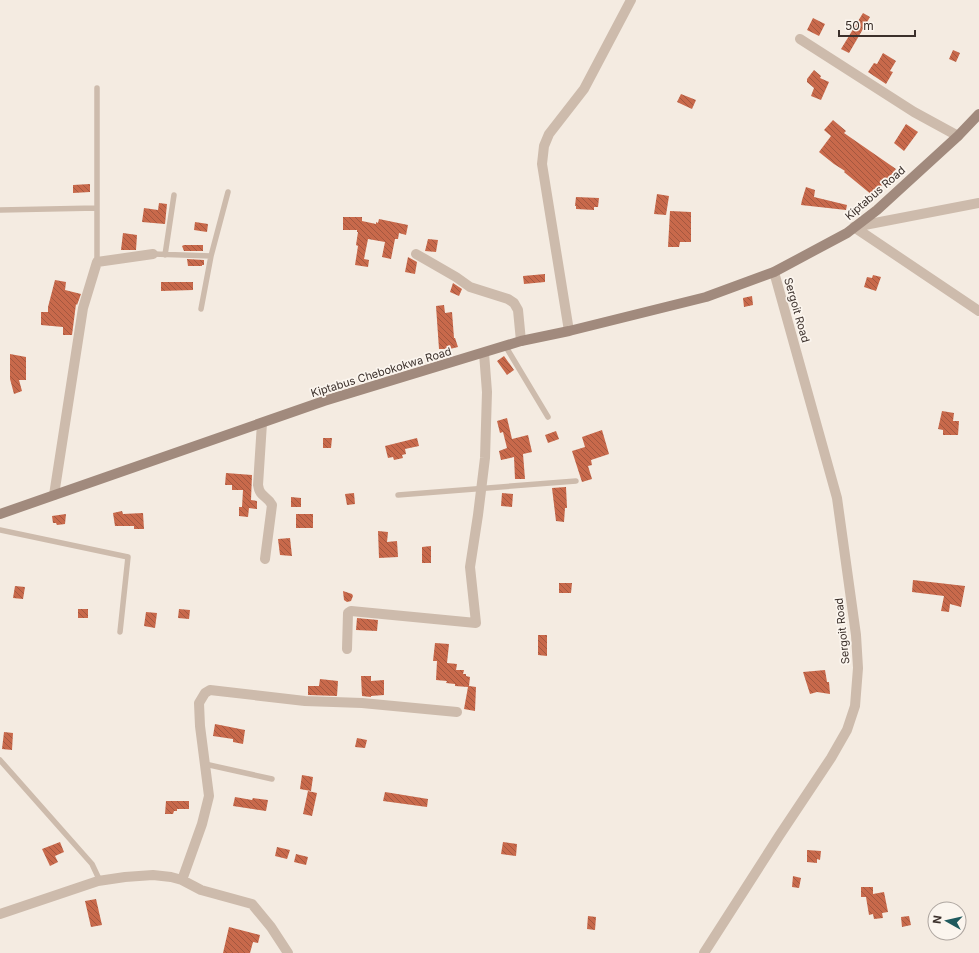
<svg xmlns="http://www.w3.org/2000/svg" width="979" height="953" viewBox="0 0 979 953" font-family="Inter,sans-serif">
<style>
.building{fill:url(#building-back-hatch)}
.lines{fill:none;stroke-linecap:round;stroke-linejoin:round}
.lane{stroke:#cdbbac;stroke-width:5.5}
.street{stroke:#cdbbac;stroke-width:10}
.secondary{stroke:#a18a7d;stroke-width:10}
.labels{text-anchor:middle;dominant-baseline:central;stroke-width:3.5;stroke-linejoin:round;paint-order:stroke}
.street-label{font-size:11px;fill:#3b302b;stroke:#fbf5ee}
</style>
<defs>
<pattern id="building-back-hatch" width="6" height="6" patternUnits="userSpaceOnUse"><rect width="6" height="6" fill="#c8694b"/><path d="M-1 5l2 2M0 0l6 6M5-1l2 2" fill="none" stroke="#a4573f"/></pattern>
</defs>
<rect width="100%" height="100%" fill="#f4ebe1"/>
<path class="building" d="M863 13 870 17 849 53 841 49Z
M813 18 825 24 819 36 807 30Z
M953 50 960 53 956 62 949 59Z
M883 53 896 61 890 71 893 72 886 84 868 72 874 63 877 64Z
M814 70 821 76 820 78 829 82 821 100 811 96 814 88 807 82V79Z
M681 94 696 100 692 109 677 102Z
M833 120 846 131 844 133 896 169 882 186 881 185 872 195 844 172 845 171 834 164 819 152 831 136 824 130Z
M906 124 918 132 904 151 894 143Z
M90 184V192L73 193V185Z
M806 187 815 190 814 197 847 205 846 210 801 205 802 200Z
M657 194 669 196 666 215 654 214Z
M576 197 599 198 598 207H594V210L576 209V206H575Z
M159 203 167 204 165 224 142 222 144 208 158 210Z
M670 211 691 212V242H680L679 247H668Z
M343 217H362V221L376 224V222L378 223 379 219 408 225 406 235 399 233 398 239H395L391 259 382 257 385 242 368 239 364 259 369 260 368 267 355 265 358 246 356 245 358 232H357V230H343Z
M195 222 208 224 207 232 194 230Z
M123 233 137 235 136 250H121Z
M428 239 438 240 436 252 425 251Z
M184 245H203V251H184L182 246Z
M408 257 417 262 415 274 405 272Z
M187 259 204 260V265H202V266H188Z
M545 274V282L524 284 523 276Z
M873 275 881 277 876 291 864 287 867 277 872 278Z
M55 280 66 282 65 290 81 294 77 305 76 304 72 335H63V327L41 325V312H48V307Z
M161 282H193V290L161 291Z
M453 283 462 289 459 296 450 292Z
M752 296 753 305 744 307 743 298Z
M444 305 445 313 452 312 454 338H455L458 347 450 349H439L436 306Z
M10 354 26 357V380H19L22 391 14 394 10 379Z
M504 356 514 370 507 375 497 361Z
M942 411 954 413 953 421H959L958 435H943V430L938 429Z
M507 418 512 439 528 435 532 452 523 454 525 479H515L514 457 501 460 499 451 507 448 503 432 500 433 497 421Z
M602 430 609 454 591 460 592 465 588 466 592 479 582 482 572 451 585 447 582 437Z
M556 431 559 439 548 443 545 435Z
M323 438H332L331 448H323Z
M417 438 419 446 405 449 406 454 402 455 403 458 394 460 393 457 388 458 385 446Z
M226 473 252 475 251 500 257 501V509L249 508 248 517 239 516V507H242L243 490H232V485H225Z
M566 487 567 508H565L564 522 556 521 552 488Z
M354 493 355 504 347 505 345 494Z
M502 493 513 494 512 507 501 506Z
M291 497 301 498V507H291Z
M122 511 123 514 143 513 144 529H134V526H115L113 513Z
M66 514 65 524 57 525 56 523H53L52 516Z
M296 514H313V528H296Z
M378 531 388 532 387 542 397 541 398 557 379 558Z
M290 538 292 556 280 555 278 539Z
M431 546V563H422V547Z
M913 580 965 586 961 607 950 604 949 612 941 611 944 596 912 592Z
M559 583H572L571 593H559Z
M15 586 25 587 23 599 13 598Z
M343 591 352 594 353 596 351 601 347 602 344 600Z
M78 609H88V618H78Z
M179 609 190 610 189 619 178 618Z
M146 612 157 613 155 628 144 626Z
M357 618 378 620 377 631 356 630Z
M538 635H547V656L538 655Z
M435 643 449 644 447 663 457 664 456 670H464L463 674H466V676L470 677 469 686 476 687 475 711 464 709 468 687 455 686V684L446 683 447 681 436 680 437 661H433Z
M825 670 827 682H829L830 694 817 692 810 694 803 672Z
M361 676H371V681L384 680V695L371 696V697L362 696Z
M320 679 338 681 337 696 308 695V686H319Z
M215 724 245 730 243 744 233 742V739L213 736Z
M4 732 13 733 12 750 2 749Z
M357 738 367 740 365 748 355 747Z
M302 775 313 777 311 791 300 789Z
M308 791 317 793 312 816 303 814Z
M385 792 428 799 427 807 383 801Z
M235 797 252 800 253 798 268 800 266 811 233 806Z
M166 801H189V809H177V811H174L173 814H165Z
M60 842 64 852 55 856 58 862 50 866 42 849Z
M503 842 517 844 516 856 501 854Z
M277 847 290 850 287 859 275 856Z
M807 850 821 851 820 860 817 859V863L807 862Z
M296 854 308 857 306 865 294 862Z
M793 876 801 878 799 888 792 887Z
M861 887H873V894L884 892 888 912 882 913 883 918 874 919 873 914 869 915 866 897H861Z
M96 899 102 925 91 927 85 901Z
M588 916 596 917 595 930 587 929Z
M909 916 911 925 902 927 901 917Z
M229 927 260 935 258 943 253 942 250 953H223Z"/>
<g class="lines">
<path class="lane" d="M0 210 97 208
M153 254 211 256 201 309
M165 255 174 195
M211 256 228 192
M97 262V88
M506 347 548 417
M398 495 576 481
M0 530 128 557 120 632
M0 760 92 864 100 881
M205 764 272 779"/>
<path class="street" d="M800 39 914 112 958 136
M854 227 979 311
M854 227 979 203
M416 254 456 277 470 287 508 299 514 303 518 310 521 341
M569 331 542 164 544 146 549 134 584 89 631 0
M262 423 258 485C260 498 267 495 272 505L265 559
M54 495 83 308 97 262 153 254
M347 649 348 613 351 611 476 623 470 567 478 515 485 458 487 392 484 353
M182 880 202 824 209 796 200 726 199 703 205 693 210 690 305 701 362 703 457 712
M0 914 98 881 125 877 153 875 171 877 182 880 201 890 252 904 271 927 288 953
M704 953 779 836 831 758 847 730 855 706 858 668 856 635 837 498 774 272"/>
<path class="secondary" d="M0 514 324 401 521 341 569 331 706 297 774 272 847 233 877 210 958 136 979 114"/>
</g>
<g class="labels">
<g class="street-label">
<text transform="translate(875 193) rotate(-41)">Kiptabus Road</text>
<text transform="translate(797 310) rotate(74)">Sergoit Road</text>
<text transform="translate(381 372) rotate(-17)">Kiptabus Chebokokwa Road</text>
<text transform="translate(842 631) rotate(-96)">Sergoit Road</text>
</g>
</g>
<g transform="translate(947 921) rotate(278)"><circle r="19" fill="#fbf5ee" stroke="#aea6a0"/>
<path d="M0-3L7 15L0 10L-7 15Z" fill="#1f5a5e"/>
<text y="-6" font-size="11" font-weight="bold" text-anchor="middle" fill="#3b302b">N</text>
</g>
<path d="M839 30v6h76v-6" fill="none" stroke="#3b302b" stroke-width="2"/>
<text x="845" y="30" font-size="12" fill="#3b302b" stroke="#fbf5ee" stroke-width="3" paint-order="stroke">50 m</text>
</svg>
